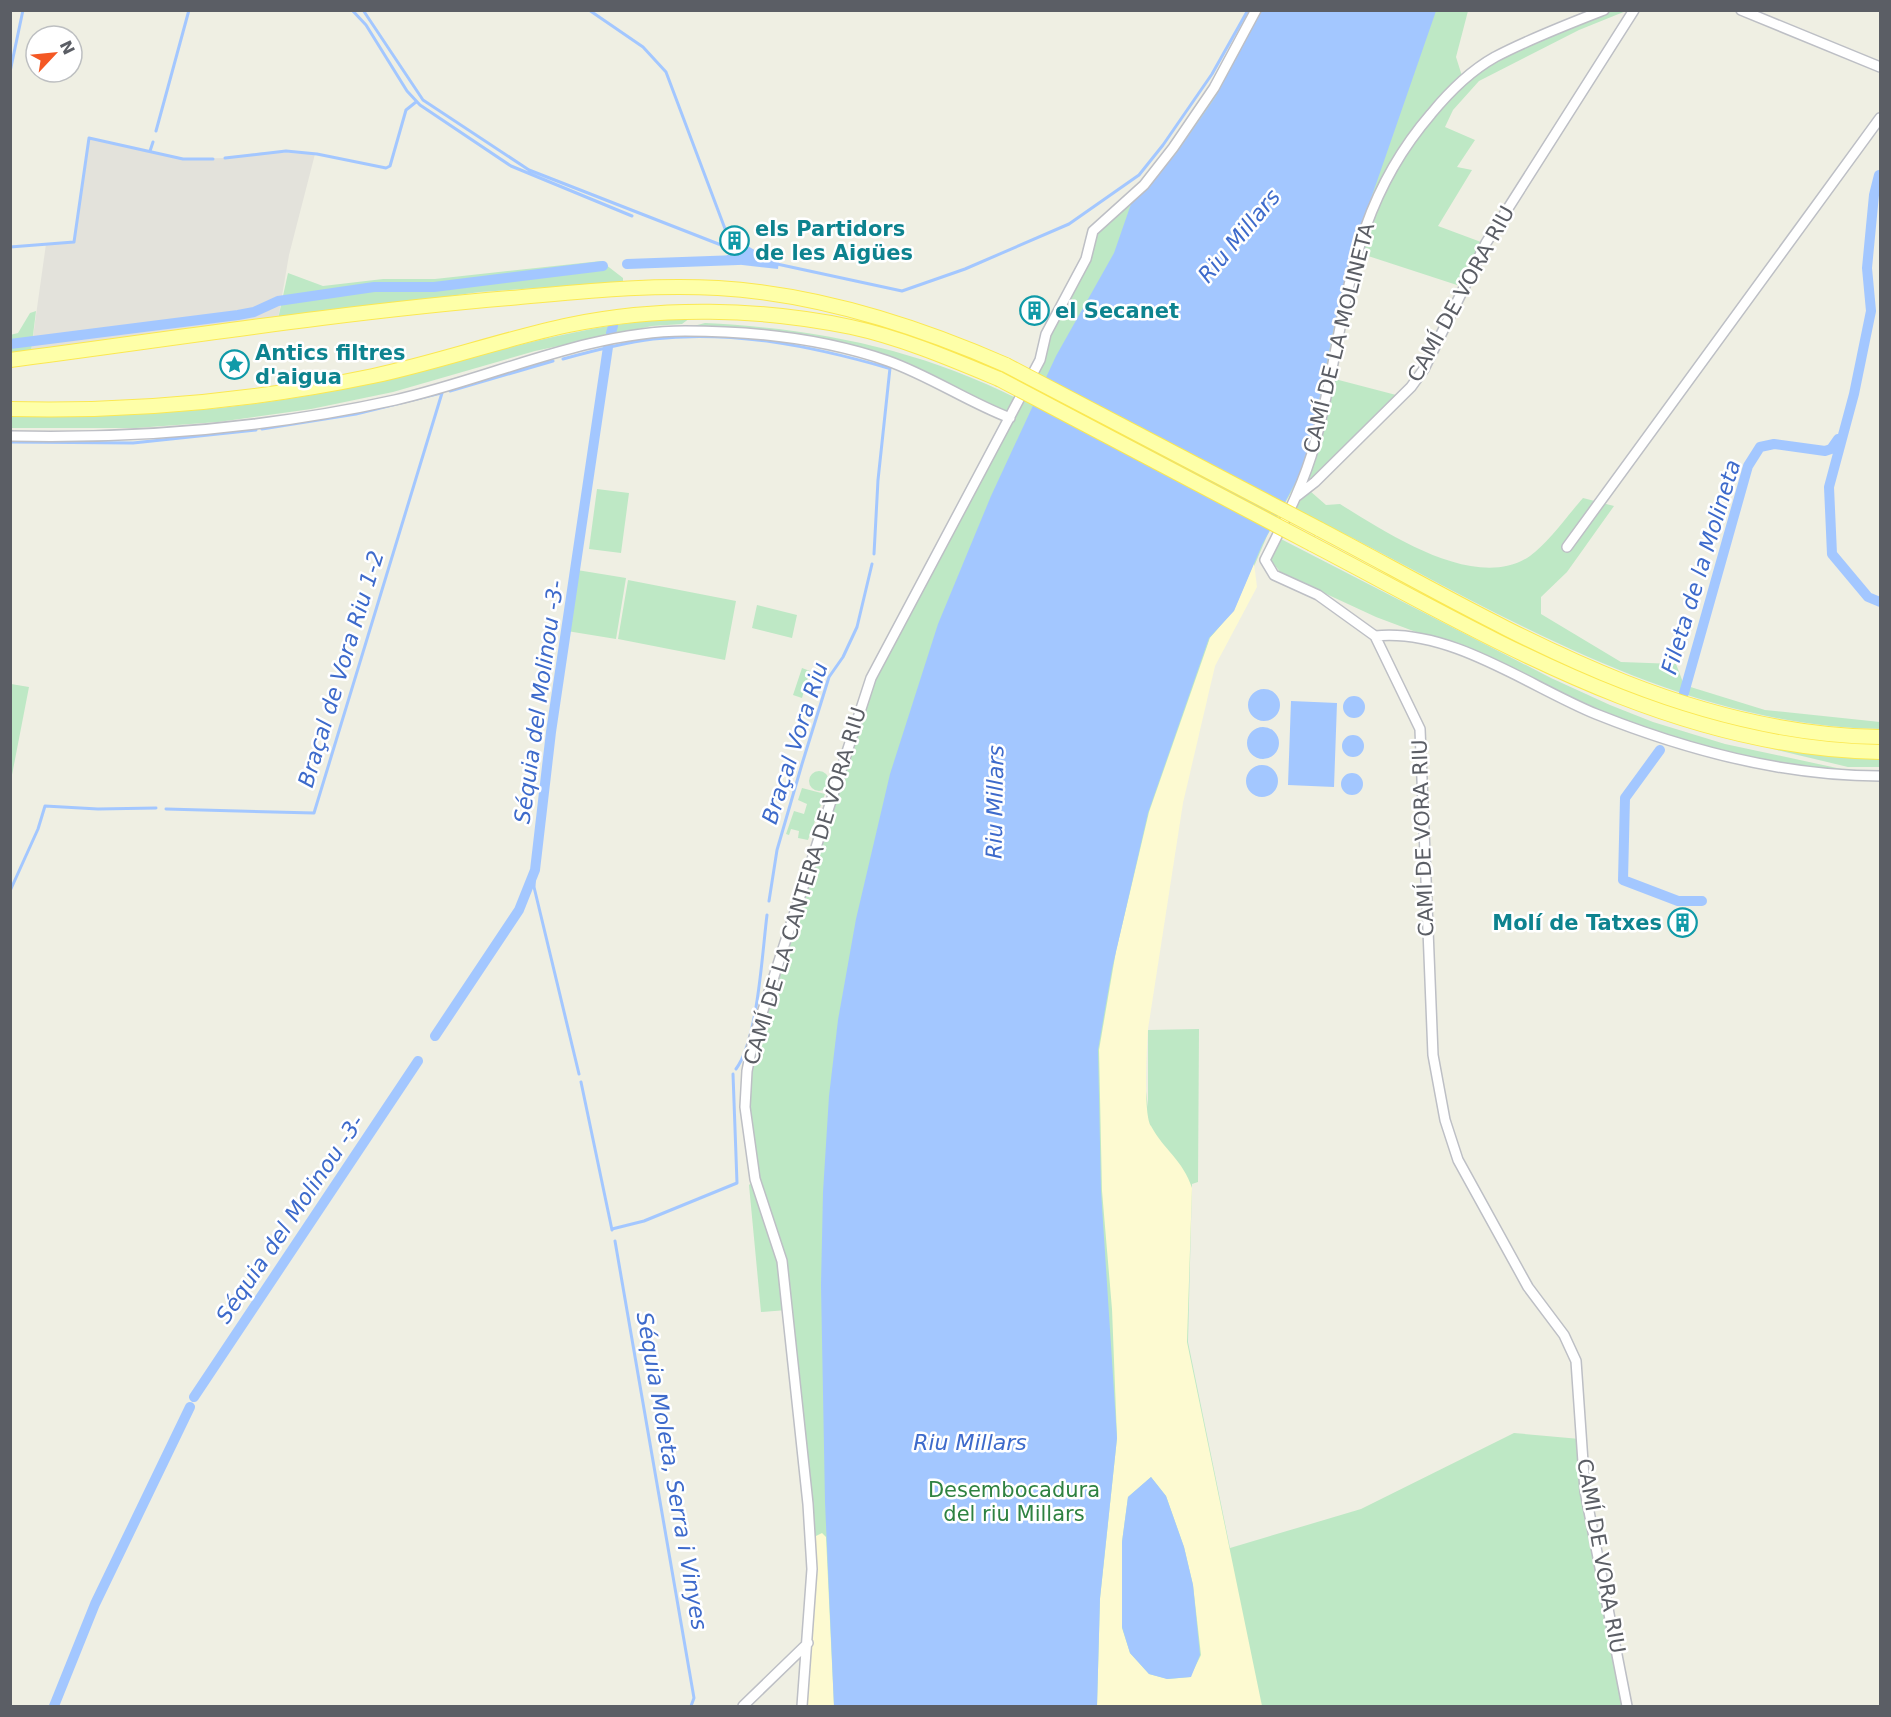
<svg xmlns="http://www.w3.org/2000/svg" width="1891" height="1717" viewBox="0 0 1891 1717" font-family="'DejaVu Sans',sans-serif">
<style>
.industrial{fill:#e3e2db}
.green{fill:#bee8c5}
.sand{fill:#fdfad1;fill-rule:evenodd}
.water{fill:#a3c7ff}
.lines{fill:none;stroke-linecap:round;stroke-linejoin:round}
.stream{stroke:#a3c7ff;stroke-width:3}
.canal{stroke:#a3c7ff;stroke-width:10}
.minor-casing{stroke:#bdbfc5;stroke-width:12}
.primary-casing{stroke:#fbe851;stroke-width:16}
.minor{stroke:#fff;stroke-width:9}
.primary{stroke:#feffa8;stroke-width:14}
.primary-bridge-casing{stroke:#fbe851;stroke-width:16;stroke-linecap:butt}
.primary-bridge{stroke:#feffa8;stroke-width:14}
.labels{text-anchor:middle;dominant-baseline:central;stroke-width:5;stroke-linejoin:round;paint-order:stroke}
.culture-label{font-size:21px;font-weight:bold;fill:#0d838f;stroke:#fff;text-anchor:start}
.street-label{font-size:21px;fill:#5b5e65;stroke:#fff}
.park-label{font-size:21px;fill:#2e8241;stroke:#fff}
.water-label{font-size:22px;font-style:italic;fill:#3d6acb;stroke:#fff}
</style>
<rect width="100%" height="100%" fill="#efefe3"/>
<path class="industrial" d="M89 138 183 159 225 158 263 152 315 154 289 255 278 319 31 351 46 244 74 242Z"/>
<path class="green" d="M1260 11H1468L1456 57 1462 76 1416 126 1372 196 1336 321 1313 436 1300 476 1267 536 1235 611 1210 638 1124 919 1148 1107V1030L1199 1029 1198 1182 1192 1184 1188 1342 1230 1548 1361 1509 1514 1433 1580 1439 1626 1706H806L814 1587 782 1260 756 1178 749 1128 748 1071 867 694 1045 359 1050 332 1096 234 1147 189Z
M1611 11H1626L1579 30 1479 81 1453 110 1445 127 1475 140 1457 167 1472 170 1438 226 1481 242 1460 286 1359 253 1375 203 1417 134 1455 90 1496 59Z
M601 261 623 278V282L480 292 278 319 288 273 323 286 383 279H435Z
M36 311 31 351 11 354 10 335 18 333 30 313Z
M690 318 682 324 652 326 535 351 393 392 311 409 218 422 136 428H11V415C130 419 250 410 366 384 475 360 578 321 690 318Z
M705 323C814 328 920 349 1018 399L1009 415 947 386 841 347 686 328Z
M1331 378 1400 396 1299 493Z
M597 489 629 493 621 553 589 549Z
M1310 491 1326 505 1340 504C1387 533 1476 593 1530 556 1548 543 1568 515 1583 498L1614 506 1567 572 1541 597V614L1621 662 1676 664 1684 685 1765 710 1880 722V729C1664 725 1481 600 1293 508Z
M1279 538 1551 678 1610 705 1653 722 1725 744 1851 771 1807 768 1744 756 1660 734 1593 709 1472 653 1376 617 1281 573 1269 558Z
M577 570 626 578 616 639 567 631Z
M628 580 736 601 725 660 618 639Z
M757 605 797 615 792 638 752 628Z
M802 668 810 671 802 698 793 695Z
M11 684 29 687 11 780 10 684Z
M1773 749 1880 759V767H1848Z
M809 781a10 10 0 1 1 20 0a10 10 0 1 1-20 0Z
M802 788 825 794 808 840 798 838 799 831 791 829 789 835 786 834 794 811 804 814 807 804 798 800Z
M754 1181 781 1261 787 1310 761 1312 749 1185Z"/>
<path class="sand" d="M1254 563 1257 587 1215 666 1183 803 1148 1029C1147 1046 1143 1114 1151 1126 1164 1150 1183 1160 1192 1188L1187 1342 1262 1706H1097L1100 1599 1117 1438 1112 1309 1102 1191 1099 1050 1116 951 1149 812 1210 638 1234 610ZM1151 1477 1166 1496 1184 1547 1193 1585 1201 1655 1190 1677 1168 1679 1149 1674 1130 1653 1122 1628V1542L1128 1497Z
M822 1533 826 1537 834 1706H803L814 1537Z"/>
<path class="water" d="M1261 11H1436L1358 236 1335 322 1312 436 1300 474 1262 545 1234 611 1209 638 1148 813 1112 969 1098 1050 1101 1191 1117 1438 1100 1598 1097 1706H834L825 1502 821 1285 823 1192 829 1096 838 1020 856 919 890 774 938 624 991 496 1056 356 1114 253 1131 204 1175 155 1216 96Z
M739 241 772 260 779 261 778 269 725 263 727 255 734 256Z
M1248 705a16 16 0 1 1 32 0a16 16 0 1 1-32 0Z
M1343 707a11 11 0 1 1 22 0a11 11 0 1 1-22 0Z
M1291 701 1337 703 1334 787 1288 785Z
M1247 743a16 16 0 1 1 32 0a16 16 0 1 1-32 0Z
M1342 746a11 11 0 1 1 22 0a11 11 0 1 1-22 0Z
M1246 781a16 16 0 1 1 32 0a16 16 0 1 1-32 0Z
M1341 784a11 11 0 1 1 22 0a11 11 0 1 1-22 0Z
M1151 1477 1166 1496 1184 1547 1193 1585 1200 1655 1191 1677 1167 1679 1149 1674 1130 1653 1122 1627V1542L1128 1497Z"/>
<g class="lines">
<path class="stream" d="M352 10 366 25 407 91 420 105 511 166 632 216
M363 10 423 100 529 170 739 252
M589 10 643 47 666 72 733 250
M10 72 23 10
M156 131 189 10
M150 151 153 142
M225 158 286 151 317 154 386 168 390 166 406 110 416 102
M10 247 74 242 89 138 183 159H213
M777 264 902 291 965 269 1069 224 1139 175 1163 145 1212 74 1248 10
M563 359C592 351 622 343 653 339 732 330 812 346 888 368
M450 391 553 361
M262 429 356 414 441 393
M10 442 133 443 256 430
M874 554 878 480 890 368
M166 809 314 813 442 393
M535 870 534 887 579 1074
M10 891 38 829 45 806 98 809 156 808
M769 901 777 850 802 764 829 677 843 657 857 627 872 564
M736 1069C758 1039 762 954 767 915
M581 1082 612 1230
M612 1229 644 1221 737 1183 733 1074
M615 1241 694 1698 691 1706"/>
<path class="canal" d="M1879 175 1874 195 1867 268 1871 311 1854 394 1829 487 1832 554 1868 597 1880 602
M627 264 738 260
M611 333 613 326
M10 344 238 315 254 312 278 301 374 287H434L603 266
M1684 693 1748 466 1760 447 1774 444 1825 451 1831 449 1838 439
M1660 750 1625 798 1623 880 1678 901H1702
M435 1036 519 910 535 870 551 732 608 347
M194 1397 418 1061
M54 1706 95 1604 190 1407"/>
<defs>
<path id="minor" d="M1604 10C1568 24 1529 39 1495 57 1470 71 1449 92 1431 114 1343 216 1348 322 1315 443 1304 484 1284 522 1265 560L1274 575 1318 595 1375 636 1420 729 1433 1055 1445 1120 1458 1160 1528 1287 1564 1335 1576 1361 1585 1491 1627 1706
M1741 10 1880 67
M10 436C140 439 268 428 395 400 489 379 588 331 685 331 752 331 825 339 888 361 930 376 968 402 1010 418
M1297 496 1315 482 1411 387 1424 369 1486 243 1634 10
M1567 547 1880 118
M1375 636C1451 628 1528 686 1596 714 1686 750 1783 776 1880 776
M743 1706 808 1643
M802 1706 812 1569 808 1504 782 1261 755 1179 745 1107 747 1071 753 1041 871 678 1040 360 1046 334 1086 259 1093 231 1144 185 1173 148 1214 88 1256 10"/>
<path id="primary" d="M10 360C177 338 343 312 510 298 579 292 648 284 718 288 818 294 915 325 1006 365
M10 409C133 412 253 401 373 376 439 362 503 339 569 325 660 306 760 308 851 327 902 338 951 359 999 379
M1319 529C1498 623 1672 734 1880 737
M1312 544C1492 638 1671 749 1880 752"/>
</defs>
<use href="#minor" class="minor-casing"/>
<use href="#primary" class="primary-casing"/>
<use href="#minor" class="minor"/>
<use href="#primary" class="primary"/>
<defs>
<path id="primary-bridge" d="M1006 365 1319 529
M999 379 1312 544"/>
</defs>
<use href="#primary-bridge" class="primary-bridge-casing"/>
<use href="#primary-bridge" class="primary-bridge"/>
</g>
<defs>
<symbol id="building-ring" viewBox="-11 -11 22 22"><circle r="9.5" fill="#fff" stroke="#0f9aa8" stroke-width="1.5"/><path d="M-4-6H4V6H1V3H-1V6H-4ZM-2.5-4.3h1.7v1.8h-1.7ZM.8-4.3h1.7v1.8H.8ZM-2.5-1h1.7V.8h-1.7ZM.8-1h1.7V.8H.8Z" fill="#0f9aa8"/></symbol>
<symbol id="sight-ring" viewBox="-11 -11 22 22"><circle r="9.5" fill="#fff" stroke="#0f9aa8" stroke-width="1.5"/><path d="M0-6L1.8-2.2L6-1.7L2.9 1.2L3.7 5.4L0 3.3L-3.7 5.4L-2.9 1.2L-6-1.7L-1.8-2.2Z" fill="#0f9aa8"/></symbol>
</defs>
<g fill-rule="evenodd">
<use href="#building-ring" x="718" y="224" width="33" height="33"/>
<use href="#building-ring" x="1018" y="294" width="33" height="33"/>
<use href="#sight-ring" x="218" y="348" width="33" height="33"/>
<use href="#building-ring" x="1666" y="906" width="33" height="33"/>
</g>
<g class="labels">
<g class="culture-label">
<text x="755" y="229">els Partidors<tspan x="755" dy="24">de les Aigües</tspan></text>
<text x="1055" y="311">el Secanet</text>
<text x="255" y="353">Antics filtres<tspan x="255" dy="24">d'aigua</tspan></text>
<text x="1662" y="923" text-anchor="end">Molí de Tatxes</text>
</g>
<g class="street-label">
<text transform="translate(1461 294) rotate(-61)">CAMÍ DE VORA RIU</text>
<text transform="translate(1339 338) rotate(-76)">CAMÍ DE LA MOLINETA</text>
<text transform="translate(1423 838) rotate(-92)">CAMÍ DE VORA RIU</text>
<text transform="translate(805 886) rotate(-73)">CAMÍ DE LA CANTERA DE VORA RIU</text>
<text transform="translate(1601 1556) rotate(80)">CAMÍ DE VORA RIU</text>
</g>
<g class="park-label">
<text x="1014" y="1490">Desembocadura<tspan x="1014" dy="24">del riu Millars</tspan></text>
</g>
<g class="water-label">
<text transform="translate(1239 236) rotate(-50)">Riu Millars</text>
<text transform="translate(1701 567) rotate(-73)">Fileta de la Molineta</text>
<text transform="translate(341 669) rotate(-73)">Braçal de Vora Riu 1-2</text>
<text transform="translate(539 702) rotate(-82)">Séquia del Molinou -3-</text>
<text transform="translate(795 743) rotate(-72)">Braçal Vora Riu</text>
<text transform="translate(995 802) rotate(-89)">Riu Millars</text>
<text transform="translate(290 1219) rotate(-56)">Séquia del Molinou -3-</text>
<text x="970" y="1442">Riu Millars</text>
<text transform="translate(672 1471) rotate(80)">Séquia Moleta, Serra i Vinyes</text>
</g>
</g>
<rect width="1891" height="1717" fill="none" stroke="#5b5e65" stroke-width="24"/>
<g transform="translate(54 54) rotate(64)"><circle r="28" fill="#ffffff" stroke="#bdbfc1" stroke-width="1.5"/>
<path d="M0-4.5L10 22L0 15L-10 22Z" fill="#f45824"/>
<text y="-9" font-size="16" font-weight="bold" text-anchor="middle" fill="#5b5e65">N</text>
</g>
</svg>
